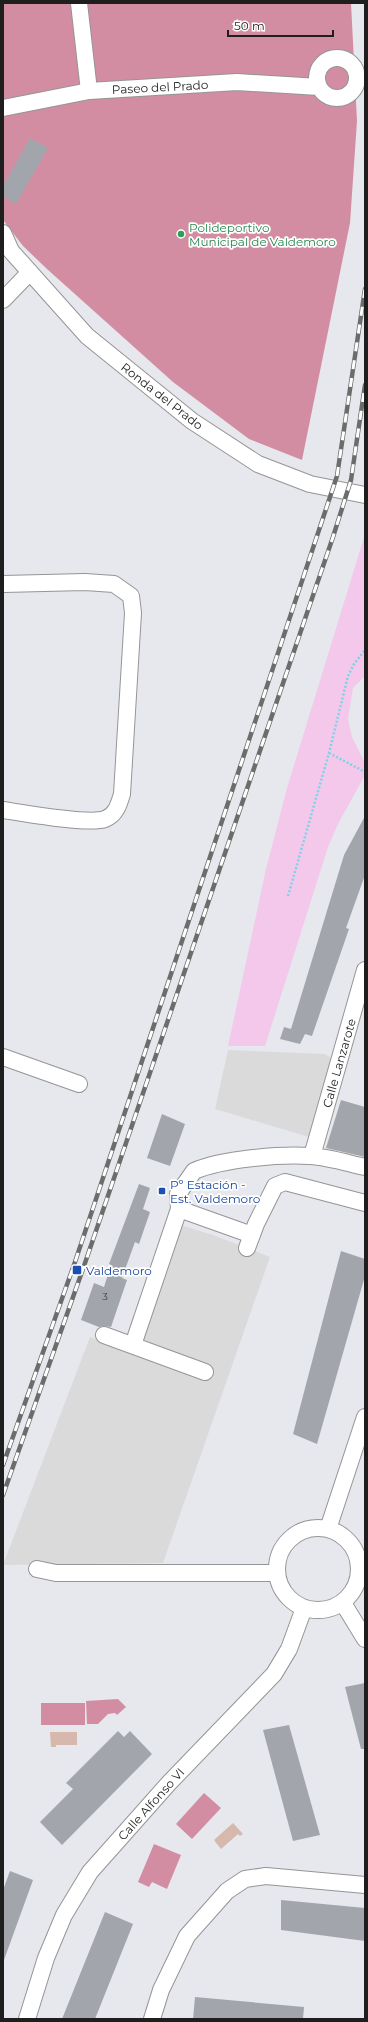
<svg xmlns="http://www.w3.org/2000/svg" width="368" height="2022" viewBox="0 0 368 2022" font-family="Montserrat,sans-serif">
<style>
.park{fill:#f3c8eb}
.pitch{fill:#d38da2}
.parking{fill:#dadada}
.water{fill:#d6b9ac}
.building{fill:#a2a6ac}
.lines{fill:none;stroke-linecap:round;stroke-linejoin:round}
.minor-casing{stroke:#959595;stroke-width:18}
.path{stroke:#7cd3e8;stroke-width:2.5;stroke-dasharray:2 2;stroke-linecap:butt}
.minor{stroke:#fff;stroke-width:16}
.rail-casing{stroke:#6c6c6c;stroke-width:4.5}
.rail{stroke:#fff;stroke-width:3;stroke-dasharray:9;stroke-linecap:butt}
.leisure-dot{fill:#2e9e5b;stroke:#fff;stroke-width:1.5}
.transit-dot{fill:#1a4fb4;stroke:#fff;stroke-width:1.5}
.labels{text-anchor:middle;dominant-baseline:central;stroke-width:3.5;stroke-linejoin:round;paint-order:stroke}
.number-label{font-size:10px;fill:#3f4042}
.street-label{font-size:12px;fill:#1e1e1e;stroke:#fff}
.leisure-label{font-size:12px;fill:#27864d;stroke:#fff;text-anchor:start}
.transit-label{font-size:12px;fill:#164399;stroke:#fff;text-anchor:start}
</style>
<rect width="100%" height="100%" fill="#e6e8ee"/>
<path class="park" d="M365 534V676L353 688 348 719 352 737 365 763V775L338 824 328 847 265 1046H228L266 869 287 788Z"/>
<path class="pitch" d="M3 3H351L357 121 350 223 302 460 249 439 173 382 47 269 23 246 3 220Z
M118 1699 126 1707 117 1715 115 1713 108 1714 98 1724H87L86 1701Z
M41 1703H85V1725H41Z
M204 1793 221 1808 192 1839 176 1824Z
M154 1844 181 1855 167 1889 152 1882 149 1887 138 1882Z"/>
<path class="parking" d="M228 1050 325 1054 334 1060 309 1137 215 1109Z
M180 1225 213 1235 270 1257 163 1563 3 1565 90 1337 133 1353Z"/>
<path class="water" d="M50 1732H77V1745H56V1747H51Z
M233 1823 243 1834 240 1836 238 1834 221 1849 214 1840Z"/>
<path class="building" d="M30 138 48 148 16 204 3 196V186Z
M365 816V875L346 928 349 929 312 1036 305 1034 300 1044 280 1039 284 1027 291 1029 344 855Z
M341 1100 365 1107V1157L326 1148Z
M162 1114 185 1124 170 1166 147 1158Z
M139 1184 150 1188 143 1209 150 1212 139 1244 135 1242 122 1278 127 1280 111 1327 103 1326 99 1327 81 1320 94 1283 104 1287 111 1265 109 1264Z
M341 1251 365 1259V1276L317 1444 293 1434Z
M365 1683V1749H361L345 1687Z
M289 1725 320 1835 293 1841 263 1730Z
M118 1731 124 1737 130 1731 152 1754 62 1845 40 1822 73 1789 66 1783Z
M10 1871 33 1880 4 1960H3V1890Z
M281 1900 365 1908V1941L281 1930Z
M105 1912 133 1924 95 2019H62Z
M195 1997 304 2007 303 2019H193Z"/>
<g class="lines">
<defs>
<path id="minor" d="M79 3 89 91
M317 78a20 20 0 1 1 40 0a20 20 0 1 1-40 0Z
M3 108 89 91 237 82 319 87
M3 233 11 251 87 336 192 421 258 464 310 484 365 495
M3 300 30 272
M3 584 85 582 114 584 131 596 133 613 122 794C119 804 116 815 105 819 89 825 24 813 3 810
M3 1057 79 1084
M312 1156 365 970
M179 1209 252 1235
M247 1248 256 1224 275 1186 285 1182 365 1203
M104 1335 205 1372
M133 1345 179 1209 178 1194 194 1171C222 1159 280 1154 310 1156 328 1157 347 1163 365 1167
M277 1569a41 41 0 1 1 82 0a41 41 0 1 1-82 0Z
M328 1529 365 1417
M37 1569 56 1573H276
M343 1603 365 1639
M27 2019 46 1958 64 1915 90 1872 169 1783 274 1674 289 1649 304 1608
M152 2019 161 1990 187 1936 227 1891 245 1879 266 1876 365 1885"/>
</defs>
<use href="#minor" class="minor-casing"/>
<path class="path" d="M329 753 365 772
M288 896 329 753 348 676 354 664 365 650
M359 1569 365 1572"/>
<use href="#minor" class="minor"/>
<defs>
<path id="rail" d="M3 1465 75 1262 337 476 365 289
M3 1495 84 1266 333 537 351 480 365 385"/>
</defs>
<use href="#rail" class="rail-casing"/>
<use href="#rail" class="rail"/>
</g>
<circle class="leisure-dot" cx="181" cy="234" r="4"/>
<g class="transit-dot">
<rect x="158" y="1187" width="8" height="8" rx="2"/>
<rect x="72" y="1265" width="10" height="10" rx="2"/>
</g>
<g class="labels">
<g class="number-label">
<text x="105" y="1296">3</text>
</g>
<g class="street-label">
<text transform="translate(160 87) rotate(-3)">Paseo del Prado</text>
<text transform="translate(162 396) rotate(38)">Ronda del Prado</text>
<text transform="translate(339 1063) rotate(-74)">Calle Lanzarote</text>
<text transform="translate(151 1804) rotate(-48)">Calle Alfonso VI</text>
</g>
<g class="leisure-label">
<text x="189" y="227">Polideportivo<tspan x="189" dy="14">Municipal de Valdemoro</tspan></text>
</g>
<g class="transit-label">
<text x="170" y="1184">Pº Estación -<tspan x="170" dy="14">Est. Valdemoro</tspan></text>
<text x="86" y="1270">Valdemoro</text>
</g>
</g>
<rect width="368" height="2022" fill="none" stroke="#1e1e1e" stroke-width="8"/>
<path d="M228 30v6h105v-6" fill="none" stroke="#1e1e1e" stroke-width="2"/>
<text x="234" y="30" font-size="12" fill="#1e1e1e" stroke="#ffffff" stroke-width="3" paint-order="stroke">50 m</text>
</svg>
